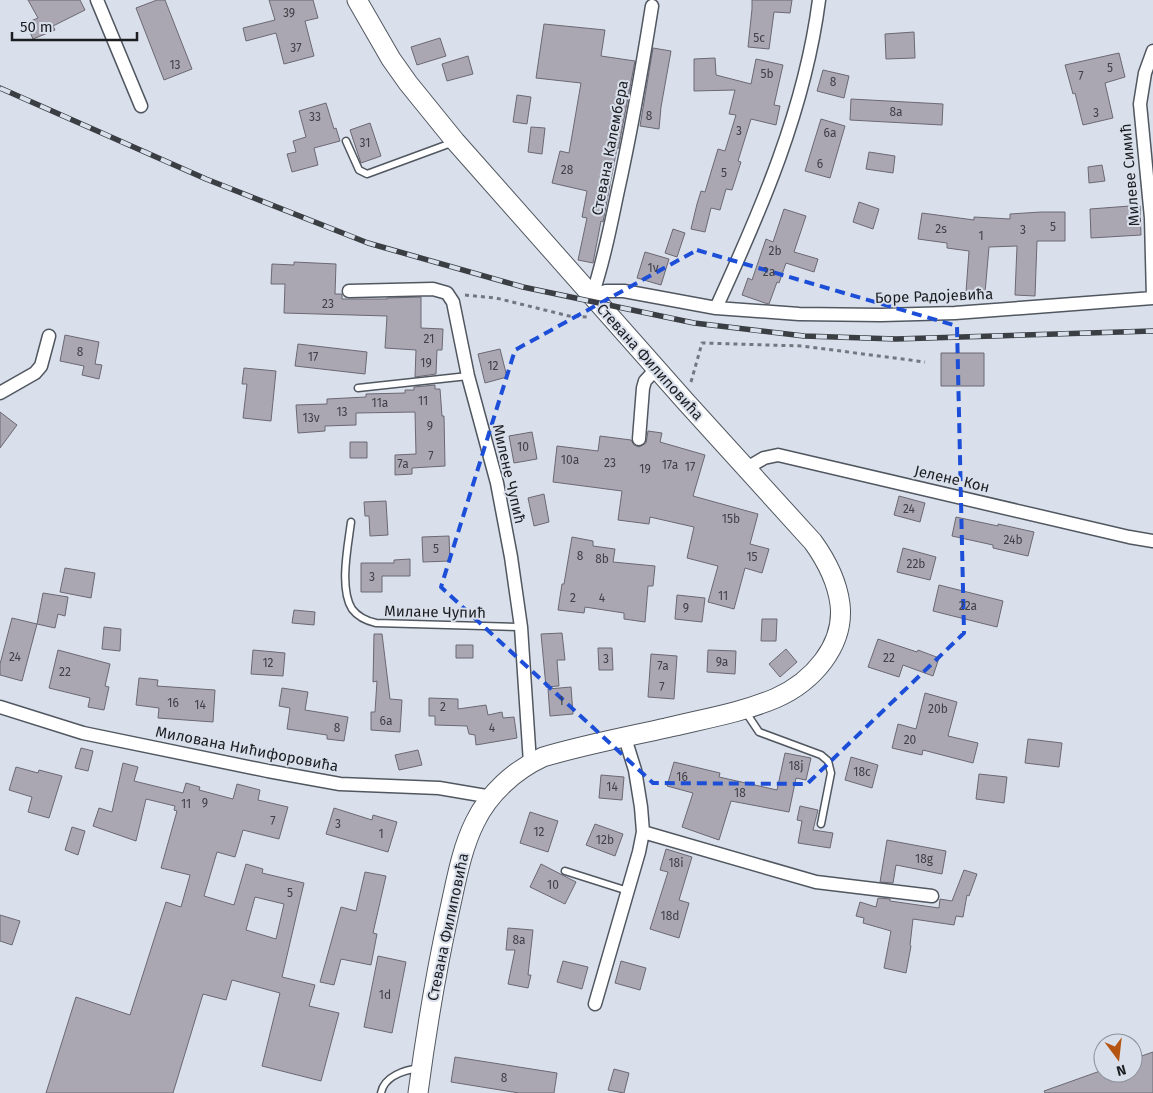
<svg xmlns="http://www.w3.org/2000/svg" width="1153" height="1093" viewBox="0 0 1153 1093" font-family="'Fira Sans',sans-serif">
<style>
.building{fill:#aaa7b3;stroke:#6b6872;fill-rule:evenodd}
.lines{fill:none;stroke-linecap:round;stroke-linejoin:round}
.service-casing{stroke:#515760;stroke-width:9}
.minor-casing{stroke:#515760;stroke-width:15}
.secondary-casing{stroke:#515760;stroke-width:21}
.path{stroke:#73777f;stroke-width:3;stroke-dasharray:4 4;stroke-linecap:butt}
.service{stroke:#fff;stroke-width:6}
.minor{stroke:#fff;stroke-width:12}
.secondary{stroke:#fff;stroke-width:19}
.rail-casing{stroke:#3b3e43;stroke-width:5.5}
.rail{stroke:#d9e0eb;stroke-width:4;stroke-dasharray:11;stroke-linecap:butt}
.marked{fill:none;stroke:#1d4ed8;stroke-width:4;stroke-dasharray:10 6;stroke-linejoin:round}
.labels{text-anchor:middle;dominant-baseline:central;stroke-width:4;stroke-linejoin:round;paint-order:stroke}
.number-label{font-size:12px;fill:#404046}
.street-label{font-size:15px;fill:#1c1e22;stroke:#d9e0eb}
</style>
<rect width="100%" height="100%" fill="#d9e0eb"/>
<path class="building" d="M28 0H80L85 10 53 26 55 30 33 39 26 23 38 18Z
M157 0H165L192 69 164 80 136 8Z
M269 0H313L318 18 305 21 314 56 284 64 276 33 246 41 243 28 275 20Z
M752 0H792L790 13 774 12 769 49 748 47 752 9Z
M544 24 605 30 601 56 635 61 619 145V148H617L603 222 601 221 593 263 578 260 587 218 582 217 587 191 552 183 560 151 569 153 581 83 536 78Z
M914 32 915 58 886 59 885 34Z
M440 38 446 56 417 65 411 47Z
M653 48 671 51 661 107 659 129 640 126Z
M1119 53 1125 77 1105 83 1113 118 1083 125 1075 93 1073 94 1065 65Z
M468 56 473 74 447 81 442 64Z
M715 58 716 75 751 84 756 59 783 65 774 105 780 106 776 125 751 119 738 161 741 162 732 190 726 189 720 210 711 208 705 232 691 229 697 204 701 191 705 192 718 149 725 151 736 115 729 114 735 90 694 91V59Z
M823 70 849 76 844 98 817 91Z
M517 95 531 97 527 124 513 122Z
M851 99 943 104 942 125 850 120Z
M326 103 334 129 336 128 340 141 314 148 318 165 292 172 287 154 296 152 293 141 306 137 299 111Z
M821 119 845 126 830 178 805 171Z
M370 123 381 156 361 163 350 130Z
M531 127 545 128 542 154 528 152Z
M869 152 895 156 893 173 866 169Z
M1102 165 1105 181 1089 183 1088 167Z
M859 202 879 209 873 229 853 222Z
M1130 206H1140L1141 235 1091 238 1090 209Z
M784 209 806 216 794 252 818 259 814 272 786 263 779 283 777 282 769 304 765 303 742 295 748 278 752 280 766 239 773 242Z
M1041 212H1065V241H1037L1035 296 1015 295 1017 246 989 247 985 293 966 292 969 251 947 248V243L918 239 922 213 974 220V217L1010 219V214Z
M673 229 685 233 677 257 665 253Z
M645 252 669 259 661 285 637 278Z
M294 262 336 264 335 294H342V299H387V298L421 297V328L443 329 442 350H437L436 374 415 377 416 350 385 348 387 316 284 313 285 284H271L272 264 294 265Z
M65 335 99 342 95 364 102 365 99 379 82 375 84 366 60 361Z
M298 344 367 352 365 374 295 366Z
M500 349 507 377 485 383 478 354Z
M941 353H984V386H941Z
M244 368 276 371 271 421 243 418 247 384H242Z
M435 385V389H440L442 416H444L445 466 412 468V474L395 475V455L416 454 415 412 356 413V425L325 426V431L298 433 296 405 327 404V399L366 397V394L405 393V390H414V387Z
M0 412 17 425 0 448Z
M648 431 662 433 660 442 705 455 693 496 758 514 750 544 769 549 762 573 745 568 734 609 708 602 718 566 687 558 694 527 650 517 649 524 618 520 622 491 553 482 557 446 598 451 600 436 631 440 634 445 639 447 646 443Z
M532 432 537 459 514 463 509 436Z
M350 442H367V458H350Z
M544 494 549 522 534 526 528 498Z
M899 496 925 503 920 522 894 515Z
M386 501 388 535 370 536 369 516H365L364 502Z
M956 517 998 526V524L1034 532 1028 556 993 548V545L952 536Z
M449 536 450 561 423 562 422 537Z
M572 537 593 541V546L615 549 613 562 655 566 653 586H648L645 622 624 619V613L585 607 584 613 558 610 562 584H564Z
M903 548 936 557 930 580 897 572Z
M410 559V576H382V592H361V563H394V560Z
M65 568 95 573 91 598 60 592Z
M939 585 1003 601 997 627 933 611Z
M43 593 68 597 65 616 58 614 55 628 37 624Z
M677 595 705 598 702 622 675 619Z
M294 610 315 612 314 625 292 623Z
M12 618 37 624 22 681 0 675V664Z
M762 619H777L776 641H761Z
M104 627 121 629 120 651 102 649Z
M562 633 565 660H557L559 686 546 687 541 634Z
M374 634H382L390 699 402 700 400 732 371 730V712H375L377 681 373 682Z
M878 639 917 652 918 650 939 658 933 676 903 665 899 677 868 667Z
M456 645H473V658H456Z
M598 648H612L613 670H599Z
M786 649 797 662 780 677 769 664Z
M58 650 110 664 105 686 109 687 104 710 88 707 90 698 49 688Z
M253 650 285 653 283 676 251 674Z
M708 650 736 651 735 674 707 672Z
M651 654 677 656 674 699 648 697Z
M139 678 158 680 157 686 215 690 213 722 158 718 159 708 136 705Z
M571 687 573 714 550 716 548 689Z
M282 688 308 692 305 710 348 717 344 741 327 739V735L287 729 290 708 279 706Z
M925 693 957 702 948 736 978 743 973 763 923 750 922 755 892 748 898 724 916 729Z
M429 698 458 699V709L486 705 488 715 502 712 503 718 514 717 517 738 476 745 475 735 469 734 467 726 435 725V716H429Z
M1028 739 1062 743 1059 767 1025 763Z
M81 748 93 751 88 771 75 768Z
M418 750 422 765 399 770 395 755Z
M785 753 811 758 806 780 796 778 789 812 731 801 719 840 682 827 693 793 667 786 674 762 720 773 719 777 777 790Z
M851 757 878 765 872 788 845 780Z
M123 763 138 767 134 781 183 793 186 783 200 787 199 790 233 799 237 784 260 790 258 800 288 807 279 839 243 830 235 857 217 852 204 896 234 905 246 864 263 869 262 873 304 883 282 977 315 985 309 1006 339 1013 321 1081 262 1066 280 993 232 980 226 1000 203 994 173 1093H46L76 997 130 1015 166 902 181 907 190 875 161 868 177 811 174 810 175 806 146 799 136 841 93 826 99 808 112 812ZM255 897 284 904 276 939 246 930Z
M16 767 38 773 39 770 62 776 49 818 28 812 32 797 9 790Z
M979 774 1007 777 1004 803 976 799Z
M601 775 624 777 622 800 599 798Z
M800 806 818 810 813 830 833 833 830 848 798 843 802 821 797 820Z
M334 808 372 820 373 815 397 822 388 852 326 834Z
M530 812 558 821 548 852 520 843Z
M595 824 623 834 615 856 586 845Z
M72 827 85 831 78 855 65 850Z
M887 840 946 851 942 874 896 865 893 883 880 882Z
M666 849 692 857 679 900 689 903 679 938 650 929 668 872 660 870Z
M541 864 576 882 565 904 530 887Z
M964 870 977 874 969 896 967 895 963 917 956 916 954 925 913 919 910 945 911 946 906 973 884 968 891 931 863 923 864 918 856 916 860 902 876 907 878 898 890 899V901L939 908 940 899 952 901Z
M365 872 386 876 373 933 377 934 371 965 341 959 334 985 320 982 341 907 356 911Z
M0 915 20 921 12 945 0 941Z
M508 928 533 930 528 975H531L528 988 508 984 515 950H506Z
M378 956 406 962 392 1033 364 1027Z
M563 961 588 967 582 989 557 982Z
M621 961 646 968 640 990 615 983Z
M1153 1052V1093H1045L1044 1091 1103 1070V1073H1133V1059Z
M455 1057 557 1073 554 1093H519L451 1082Z
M614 1069 629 1073 624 1093 608 1090Z"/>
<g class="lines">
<defs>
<path id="service" d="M346 141 359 170 367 174 454 142
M358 388 468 376
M351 522C348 546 339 588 352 609 358 617 367 621 376 623L521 627
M745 711 759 732 821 755 828 761 831 773 821 824
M565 871 628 891
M381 1093C384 1076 405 1070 420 1068"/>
<path id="minor" d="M97 0 141 106
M349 291 433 289 447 293 453 302 468 376 497 483 511 557 521 627 530 763
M592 296 606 291H624L716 308 799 314 881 315 955 313 1153 298
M592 296C603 263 610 229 617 195 631 132 642 69 652 6
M1153 298 1151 218 1140 104 1145 73 1153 51
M716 308C761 210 805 109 819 0
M0 393 35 373 41 366 49 336
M639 439 643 388 645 381 656 369
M747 468 764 458 778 455 1129 537 1153 541
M0 707 83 733 268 771 340 784 439 788 492 797
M643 832 816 882 932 896
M595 1004 639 852 643 832 641 807 635 770 625 738"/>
<path id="secondary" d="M357 0 391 59 408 83 455 141 686 402 813 542C826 560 837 581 840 604 845 646 812 682 776 698 741 713 703 719 666 728 625 737 583 745 543 757 515 770 489 793 475 822 461 850 456 882 449 913 436 972 426 1033 418 1093"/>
</defs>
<use href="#service" class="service-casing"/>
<use href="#minor" class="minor-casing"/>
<use href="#secondary" class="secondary-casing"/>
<path class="path" d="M465 295 496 298 569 316 589 317
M691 382 702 343 802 346 925 362"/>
<use href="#service" class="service"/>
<use href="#minor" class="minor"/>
<use href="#secondary" class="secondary"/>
<defs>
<path id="rail" d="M0 88 206 179 368 243 523 287 694 323 804 336 896 339 1153 331"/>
</defs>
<use href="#rail" class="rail-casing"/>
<use href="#rail" class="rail"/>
</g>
<path class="marked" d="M697 250 957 326 964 633 807 784 653 783 441 587 515 350Z"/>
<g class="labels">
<g class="number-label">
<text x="289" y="13">39</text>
<text x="759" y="38">5c</text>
<text x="296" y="48">37</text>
<text x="175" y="65">13</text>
<text x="1110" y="68">5</text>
<text x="767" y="74">5b</text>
<text x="1081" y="76">7</text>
<text x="833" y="82">8</text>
<text x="896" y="112">8a</text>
<text x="1096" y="113">3</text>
<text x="649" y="116">8</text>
<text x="315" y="117">33</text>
<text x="739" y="131">3</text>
<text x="830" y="133">6a</text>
<text x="365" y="143">31</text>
<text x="820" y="164">6</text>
<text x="567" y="170">28</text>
<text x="724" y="173">5</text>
<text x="1053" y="227">5</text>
<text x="941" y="229">2s</text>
<text x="1023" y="230">3</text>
<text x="981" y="236">1</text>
<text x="775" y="251">2b</text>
<text x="653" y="268">1v</text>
<text x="769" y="272">2a</text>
<text x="328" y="304">23</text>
<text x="429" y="339">21</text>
<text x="80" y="352">8</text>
<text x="313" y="357">17</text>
<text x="426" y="363">19</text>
<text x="493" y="366">12</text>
<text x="423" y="401">11</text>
<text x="380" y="403">11a</text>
<text x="342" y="412">13</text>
<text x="311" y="418">13v</text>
<text x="430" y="426">9</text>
<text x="523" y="447">10</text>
<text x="431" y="456">7</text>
<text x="570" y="460">10a</text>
<text x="610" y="463">23</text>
<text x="403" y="464">7a</text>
<text x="670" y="465">17a</text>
<text x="690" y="467">17</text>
<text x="645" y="469">19</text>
<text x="909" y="509">24</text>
<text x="731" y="519">15b</text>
<text x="1013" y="540">24b</text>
<text x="436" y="549">5</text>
<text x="580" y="556">8</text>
<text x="752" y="557">15</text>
<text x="602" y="559">8b</text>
<text x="916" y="564">22b</text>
<text x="372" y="577">3</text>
<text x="723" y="596">11</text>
<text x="573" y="598">2</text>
<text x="602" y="598">4</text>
<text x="968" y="606">22a</text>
<text x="686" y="608">9</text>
<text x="15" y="657">24</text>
<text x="889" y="658">22</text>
<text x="606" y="659">3</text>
<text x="722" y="662">9a</text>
<text x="268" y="663">12</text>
<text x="663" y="666">7a</text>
<text x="65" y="672">22</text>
<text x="662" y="687">7</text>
<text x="561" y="701">1</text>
<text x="173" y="703">16</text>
<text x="200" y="705">14</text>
<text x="443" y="707">2</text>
<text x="938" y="709">20b</text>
<text x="386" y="721">6a</text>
<text x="337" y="728">8</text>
<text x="492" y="728">4</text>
<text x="910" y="740">20</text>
<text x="796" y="766">18j</text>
<text x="862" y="772">18c</text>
<text x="682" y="777">16</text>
<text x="612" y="787">14</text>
<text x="740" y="793">18</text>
<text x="205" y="803">9</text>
<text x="186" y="804">11</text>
<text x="273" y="821">7</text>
<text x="338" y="824">3</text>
<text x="539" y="832">12</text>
<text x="381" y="834">1</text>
<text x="605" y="840">12b</text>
<text x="924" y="859">18g</text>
<text x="676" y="863">18i</text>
<text x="553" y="885">10</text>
<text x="290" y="893">5</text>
<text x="670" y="916">18d</text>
<text x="519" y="940">8a</text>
<text x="385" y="995">1d</text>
<text x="504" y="1078">8</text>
</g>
<g class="street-label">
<text transform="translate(610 148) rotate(-79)">Стевана Калембера</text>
<text transform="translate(1130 175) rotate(-95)">Милеве Симић</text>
<text transform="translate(934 296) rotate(-2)">Боре Радојевића</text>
<text transform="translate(650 362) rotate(48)">Стевана Филиповића</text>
<text transform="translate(509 474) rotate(77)">Милене Чупић</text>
<text transform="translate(952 479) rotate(13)">Јелене Кон</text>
<text transform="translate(435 612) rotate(1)">Милане Чупић</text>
<text transform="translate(247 749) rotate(11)">Милована Нићифоровића</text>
<text transform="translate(448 927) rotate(-78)">Стевана Филиповића</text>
</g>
</g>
<g transform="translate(1118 1058) rotate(165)"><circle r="24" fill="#d9e0eb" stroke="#8d929b"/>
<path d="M0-4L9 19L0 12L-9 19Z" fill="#b55511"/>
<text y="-8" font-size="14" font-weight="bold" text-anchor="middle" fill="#1c1e22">N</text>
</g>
<path d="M12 32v8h125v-8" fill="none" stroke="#1c1e22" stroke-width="2.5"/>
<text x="20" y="32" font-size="15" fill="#1c1e22" stroke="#d9e0eb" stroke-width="4" paint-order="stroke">50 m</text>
</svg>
